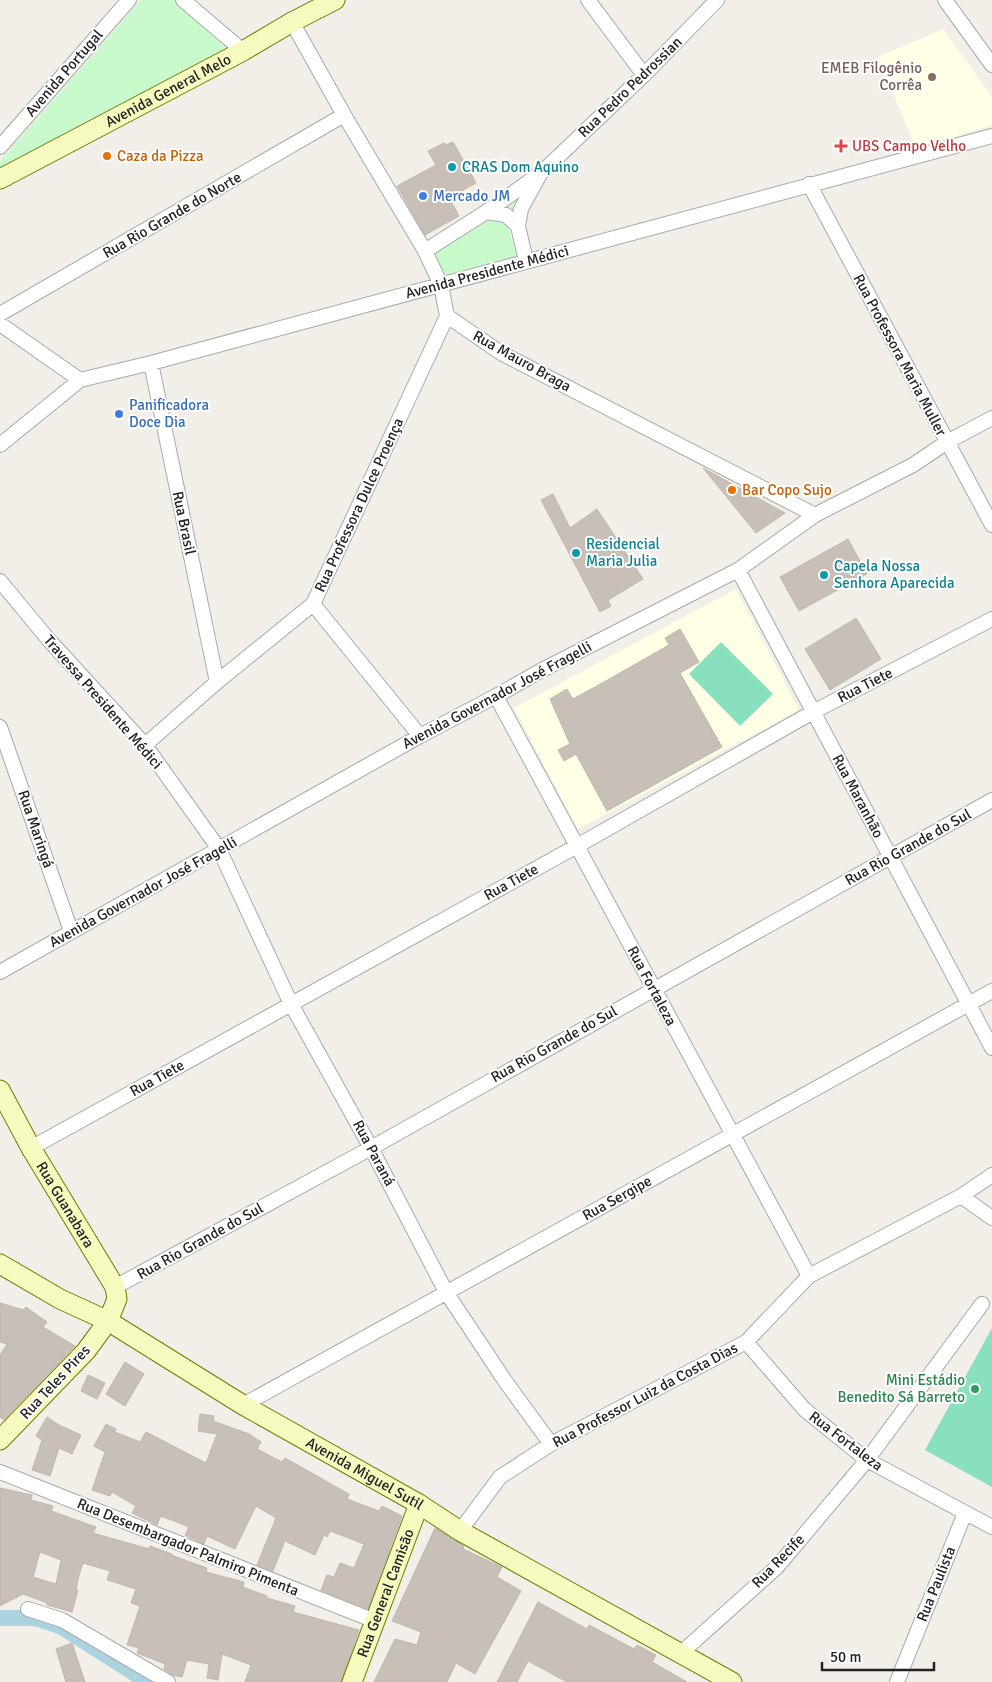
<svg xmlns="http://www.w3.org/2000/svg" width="992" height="1682" viewBox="0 0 992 1682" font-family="Signika,sans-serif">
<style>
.education{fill:#ffffe5}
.park{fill:#c8facc}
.pitch{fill:#88e0be}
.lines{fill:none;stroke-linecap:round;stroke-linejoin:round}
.canal{stroke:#aad3df;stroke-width:16}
.building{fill:#c7bfb8;stroke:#c4b6ab;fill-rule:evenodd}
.street-casing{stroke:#a9a9a9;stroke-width:16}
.secondary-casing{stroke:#707d05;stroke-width:21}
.street{stroke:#fff;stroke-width:14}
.secondary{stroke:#f7fabf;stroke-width:19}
.education-dot{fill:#8d6e63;stroke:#fff;stroke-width:2}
.health-dot{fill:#e0444e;stroke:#fff;stroke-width:2}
.food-dot{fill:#e8710a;stroke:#fff;stroke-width:2}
.culture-dot{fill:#0f9aa8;stroke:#fff;stroke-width:2}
.shop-dot{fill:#3f7fe0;stroke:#fff;stroke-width:2}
.leisure-dot{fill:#2e9e5b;stroke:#fff;stroke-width:2}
.labels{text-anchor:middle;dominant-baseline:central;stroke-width:4;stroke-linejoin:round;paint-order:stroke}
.education-label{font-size:15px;fill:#785e54;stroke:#fff;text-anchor:end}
.street-label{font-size:15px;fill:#222;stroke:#fff}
.health-label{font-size:15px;fill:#be3a42;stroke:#fff;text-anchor:start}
.food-label{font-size:15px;fill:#c56008;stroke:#fff;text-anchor:start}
.culture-label{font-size:15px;fill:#0d838f;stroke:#fff;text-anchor:start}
.shop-label{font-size:15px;fill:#366cbe;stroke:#fff;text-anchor:start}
.leisure-label{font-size:15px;fill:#27864d;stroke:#fff;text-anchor:end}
</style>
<rect width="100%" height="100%" fill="#f2efe9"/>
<path class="education" d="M943 29 992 97V125L916 148 878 57Z
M736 589 799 710 578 829 514 708Z"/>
<path class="park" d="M141 0H174L227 49 0 170V161Z
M526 190 507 225 518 258 448 275 439 273 433 257 437 250Z"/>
<path class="pitch" d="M721 642 773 694 740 726 689 674Z
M992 1328V1487L925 1450Z"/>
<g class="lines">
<path class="canal" d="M0 1618H36L62 1627 148 1682"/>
</g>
<path class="building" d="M453 142 476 183 449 198 459 216 425 235 397 186 436 165 428 151 444 143 446 145Z
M703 468 785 513 756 533Z
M553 494 570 528 597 509 643 579 608 600 611 606 600 612 541 500Z
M848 539 867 574 799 611 780 577Z
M856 618 881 659 830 690 805 649Z
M680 629 699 662 680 673 722 747 607 811 576 754 564 761 558 750 570 744 550 699 567 689 573 699 604 682 669 645 665 638Z
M0 1303 24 1310 26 1307 47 1322 43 1327 75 1346 4 1420 0 1417V1355L7 1344 0 1342Z
M125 1362 144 1374 125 1406 106 1394Z
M88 1375 105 1383 97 1399 81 1391Z
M200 1414 214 1416 213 1421 249 1434 261 1442 257 1449 282 1462 285 1458 349 1494 347 1499 379 1511 382 1506 402 1516 368 1609 321 1590 327 1575 334 1577 340 1563 354 1568 364 1544 330 1531 327 1537 324 1535 315 1555 285 1541 273 1571 257 1565 276 1518 256 1506 235 1549 207 1536 204 1544 185 1535 189 1527 161 1516 157 1525 132 1513 136 1506 112 1492 110 1496 92 1490 105 1452 94 1446 106 1424 116 1429 115 1432 140 1442 146 1432 206 1463 217 1434 198 1431Z
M47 1417 59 1425 81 1435 72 1454 59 1448 50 1476 32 1470 42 1440 36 1436Z
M0 1488 32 1495 31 1500 53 1506 51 1511 96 1527 93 1533 149 1549 150 1546 172 1554 171 1555 207 1568 206 1572 244 1582 243 1587 267 1596V1598L295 1606 293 1612 359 1630 341 1682H245L251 1665 222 1654 218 1680 207 1678 209 1664 187 1660 182 1677 173 1675 164 1669 165 1664 137 1653 139 1648 127 1645 140 1606 131 1603 136 1589 107 1580 110 1571 83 1563 79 1575 76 1590H78L72 1612 47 1605V1603L23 1594 0 1606ZM40 1552 61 1560 56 1584 33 1577Z
M435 1528 464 1546 463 1549 502 1567 497 1577 521 1591 475 1674 456 1663 447 1682H374L395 1639 417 1645 421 1632 392 1621Z
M538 1602 587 1629 589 1625 634 1649 637 1645 656 1655 652 1662 687 1682H567L528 1661 517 1682H497Z
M72 1643 85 1682H66L56 1649Z"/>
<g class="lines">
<defs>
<path id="street" d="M183 0 243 51
M588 0 644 75
M945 0 992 65
M292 22 344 115 425 251 441 285 447 316 501 353 815 515
M0 147 129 0
M809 184 992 525
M486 212 506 215 518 226 521 209 539 176
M518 226 526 261
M425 251 486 212 541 173 644 75 717 0
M0 314 344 115
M0 324 80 380
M151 363 217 682
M0 445 80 380 151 363 992 136
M738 570 992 1048
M0 581 48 639 145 745 219 849 291 1004 371 1148 446 1292 505 1381 551 1444
M313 604 420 736
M496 696 809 1276
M0 727 71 931
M145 745 217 682 313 604 447 316
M0 972 420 736 496 696 542 670 738 570 815 515 913 465 947 442 992 418
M31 1148 577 846 813 712 992 619
M961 1196 992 1218
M115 1287 371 1148 992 800
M746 1342 805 1410 867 1460 992 1527
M243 1405 992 991
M0 1472 375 1621
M460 1531 500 1477 551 1444 746 1342 809 1276 961 1196 992 1175
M28 1609 62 1620 168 1682
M681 1653 777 1567 867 1460 982 1304
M897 1682 965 1513"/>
<g id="secondary">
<path id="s1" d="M0 179 243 51 292 22 335 0"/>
<path id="s2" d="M0 1090 31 1148 115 1287 117 1299 108 1321 86 1351 0 1440"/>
<path id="s3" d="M0 1264 60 1299 108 1321 243 1405 419 1504 460 1531 732 1682"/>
<path id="s4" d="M352 1682 419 1504"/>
</g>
</defs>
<use href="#street" class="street-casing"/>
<use href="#secondary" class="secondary-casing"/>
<use href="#street" class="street"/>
<use href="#secondary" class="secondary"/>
</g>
<circle class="education-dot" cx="932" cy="77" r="5"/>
<path class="health-dot" d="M838.5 138.5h5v5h5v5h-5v5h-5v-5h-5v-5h5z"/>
<g class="food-dot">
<circle cx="107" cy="156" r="5"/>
<circle cx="732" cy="490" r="5"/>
</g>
<g class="culture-dot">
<circle cx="452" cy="167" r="5"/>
<circle cx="576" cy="553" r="5"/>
<circle cx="824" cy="575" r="5"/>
</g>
<g class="shop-dot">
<circle cx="423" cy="196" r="5"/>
<circle cx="119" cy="414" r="5"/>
</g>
<circle class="leisure-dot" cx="975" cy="1389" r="5"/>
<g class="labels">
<g class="education-label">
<text x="922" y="68">EMEB Filogênio<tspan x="922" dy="17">Corrêa</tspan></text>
</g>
<g class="street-label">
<text transform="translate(64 73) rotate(-49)">Avenida Portugal</text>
<text transform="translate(630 87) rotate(-44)">Rua Pedro Pedrossian</text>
<text stroke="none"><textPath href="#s1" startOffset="190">Avenida General Melo</textPath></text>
<text transform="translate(172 215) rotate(-30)">Rua Rio Grande do Norte</text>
<text transform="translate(487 272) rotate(-15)">Avenida Presidente Médici</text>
<text transform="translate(900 355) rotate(62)">Rua Professora Maria Muller</text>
<text transform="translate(522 361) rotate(29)">Rua Mauro Braga</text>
<text transform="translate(359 505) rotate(-65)">Rua Professora Dulce Proença</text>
<text transform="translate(184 523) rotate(78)">Rua Brasil</text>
<text transform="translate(865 685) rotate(-27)">Rua Tiete</text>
<text transform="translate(497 695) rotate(-28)">Avenida Governador José Fragelli</text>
<text transform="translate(103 702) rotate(49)">Travessa Presidente Médici</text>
<text transform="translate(858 796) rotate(62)">Rua Maranhão</text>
<text transform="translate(36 829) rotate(71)">Rua Maringá</text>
<text transform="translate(908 847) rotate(-29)">Rua Rio Grande do Sul</text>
<text transform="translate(511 882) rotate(-29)">Rua Tiete</text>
<text transform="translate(143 892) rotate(-29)">Avenida Governador José Fragelli</text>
<text transform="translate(652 986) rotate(62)">Rua Fortaleza</text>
<text transform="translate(554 1044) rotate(-29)">Rua Rio Grande do Sul</text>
<text transform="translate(157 1078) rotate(-29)">Rua Tiete</text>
<text transform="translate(374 1153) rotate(62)">Rua Paraná</text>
<text transform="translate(617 1198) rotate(-29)">Rua Sergipe</text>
<text stroke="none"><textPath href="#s2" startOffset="132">Rua Guanabara</textPath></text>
<text transform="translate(200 1241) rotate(-29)">Rua Rio Grande do Sul</text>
<text transform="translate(55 1382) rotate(-47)">Rua Teles Pires</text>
<text transform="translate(645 1395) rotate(-28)">Rua Professor Luiz da Costa Dias</text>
<text transform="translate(846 1441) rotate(37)">Rua Fortaleza</text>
<text stroke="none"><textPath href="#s3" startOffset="421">Avenida Miguel Sutil</textPath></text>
<text transform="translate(188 1547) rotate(22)">Rua Desembargador Palmiro Pimenta</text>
<text transform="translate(778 1561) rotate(-46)">Rua Recife</text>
<text transform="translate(936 1584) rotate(-68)">Rua Paulista</text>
<text stroke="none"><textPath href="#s4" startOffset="95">Rua General Camisão</textPath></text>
</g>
<g class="health-label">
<text x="852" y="146">UBS Campo Velho</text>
</g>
<g class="food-label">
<text x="117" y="156">Caza da Pizza</text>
<text x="742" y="490">Bar Copo Sujo</text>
</g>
<g class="culture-label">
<text x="462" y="167">CRAS Dom Aquino</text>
<text x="586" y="544">Residencial<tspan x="586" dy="17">Maria Julia</tspan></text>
<text x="834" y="566">Capela Nossa<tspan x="834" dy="17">Senhora Aparecida</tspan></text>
</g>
<g class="shop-label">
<text x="433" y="196">Mercado JM</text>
<text x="129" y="405">Panificadora<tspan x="129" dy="17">Doce Dia</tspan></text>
</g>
<g class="leisure-label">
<text x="965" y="1380">Mini Estádio<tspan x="965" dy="17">Benedito Sá Barreto</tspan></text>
</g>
</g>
<path d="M822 1662v8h112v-8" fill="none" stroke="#222222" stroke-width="2.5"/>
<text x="830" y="1662" font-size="15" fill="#222222" stroke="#ffffff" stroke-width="4" paint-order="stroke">50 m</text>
</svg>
